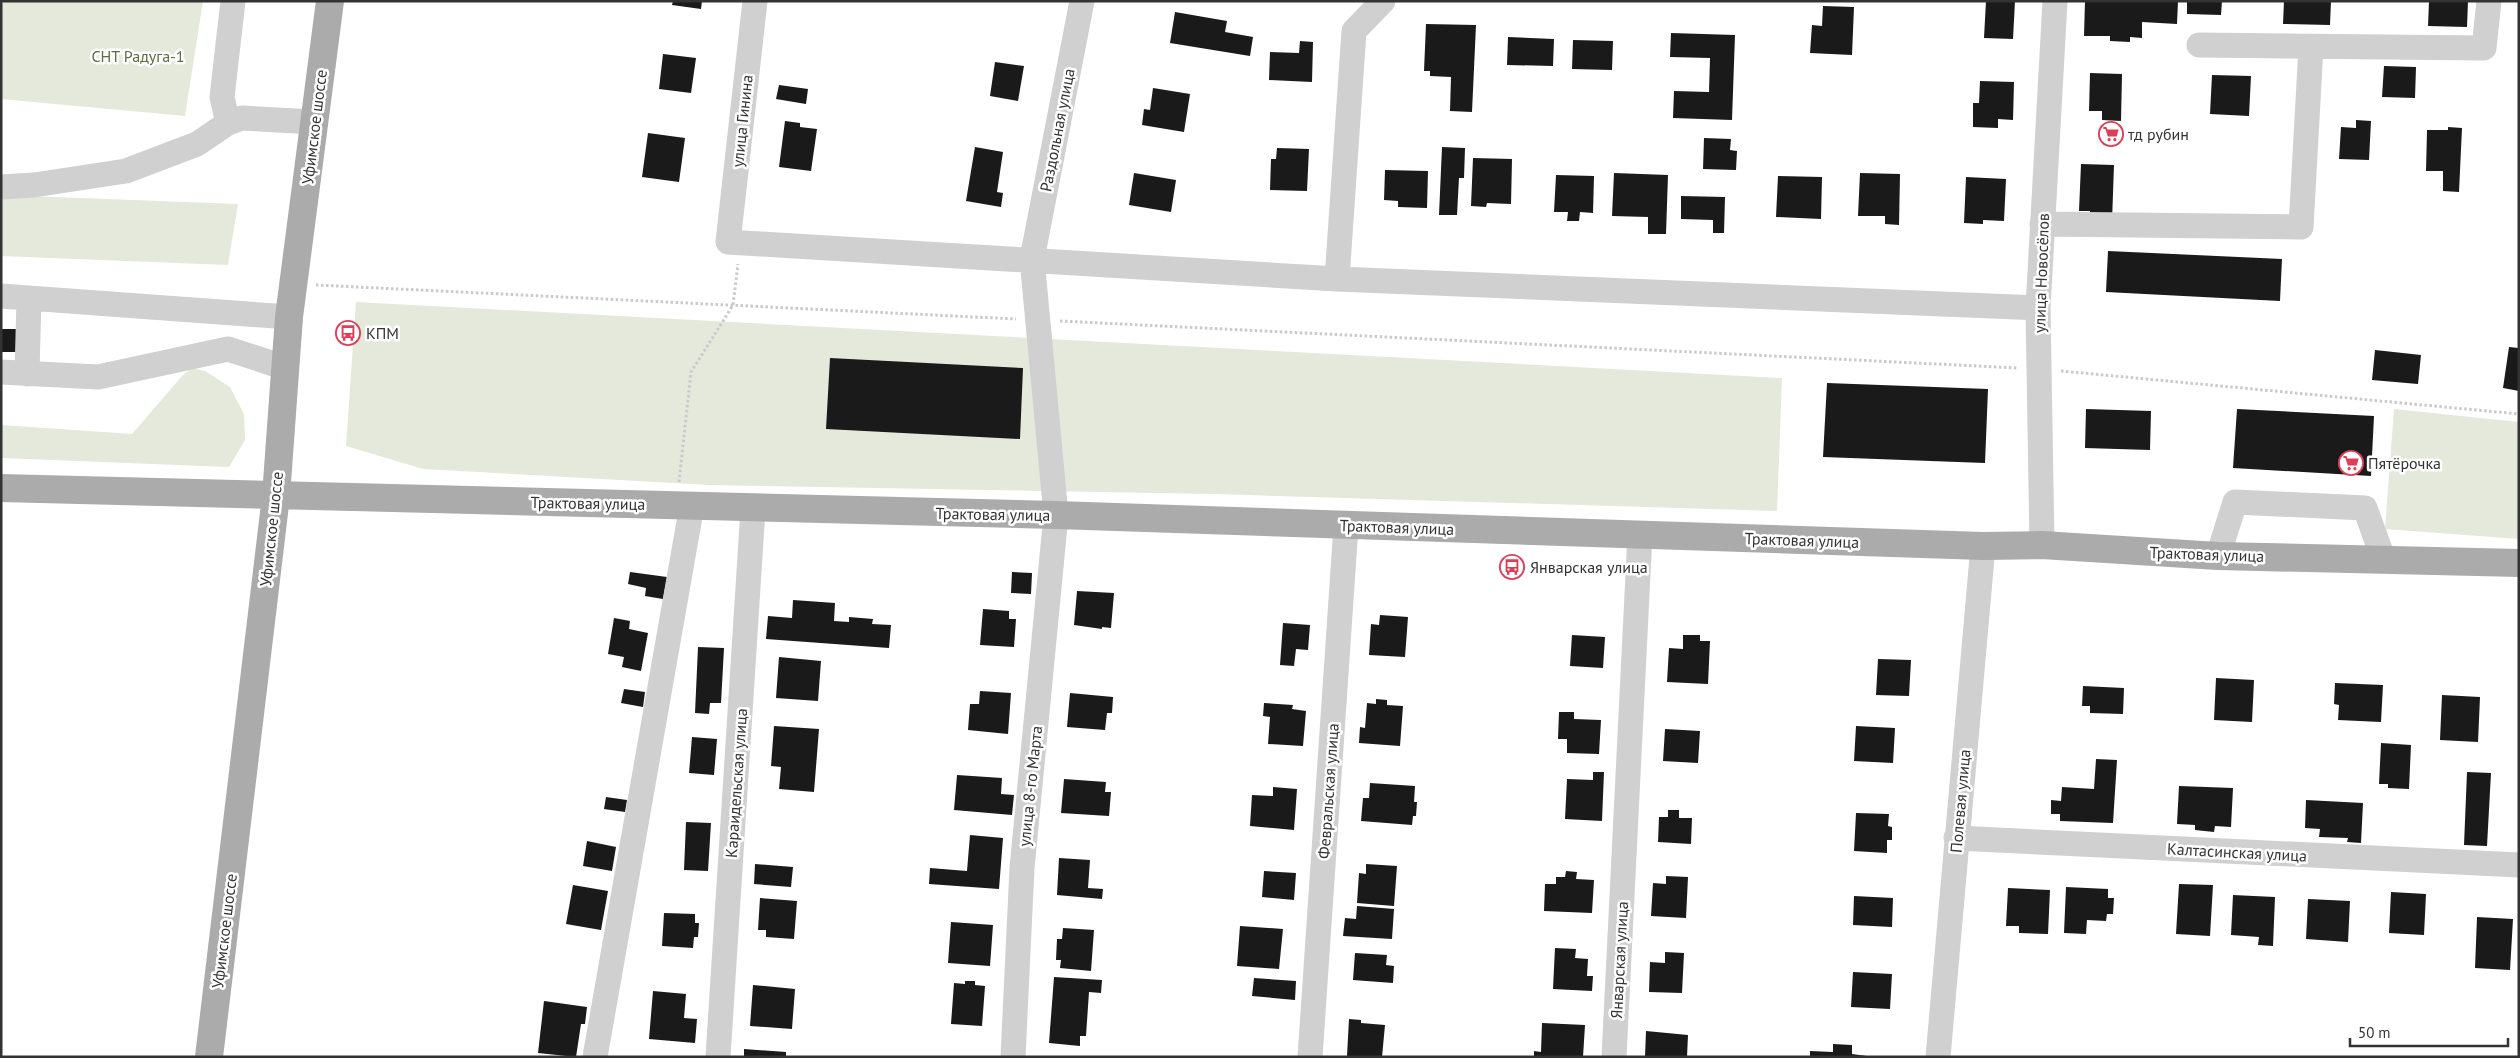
<svg xmlns="http://www.w3.org/2000/svg" width="2520" height="1058" viewBox="0 0 2520 1058" font-family="'PT Sans',sans-serif">
<style>
.green{fill:#e4e9dc}
.building{fill:#1a1a1a}
.lines{fill:none;stroke-linecap:round;stroke-linejoin:round}
.path{stroke:#cacaca;stroke-width:3;stroke-dasharray:2.5 2.5;stroke-linecap:butt}
.minor{stroke:#d0d0d0;stroke-width:25}
.major{stroke:#ababab;stroke-width:28}
.labels{text-anchor:middle;dominant-baseline:central;stroke-width:5;stroke-linejoin:round;paint-order:stroke}
.park-label{font-size:16px;fill:#5a6e40;stroke:#fff}
.street-label{font-size:16px;fill:#333;stroke:#fff}
.poi-label{font-size:16px;fill:#333;stroke:#fff;text-anchor:start}
</style>
<rect width="100%" height="100%" fill="#fff"/>
<path class="green" d="M1 1H203L185 116 1 99Z
M1 195 238 204 228 265 1 256Z
M356 302 1782 378 1777 511 1213 494 709 485 423 469 346 446Z
M192 368 205 371 230 387 244 414 245 440 229 467 1 458V425L132 434 182 376Z
M2394 409 2519 422V539L2385 529Z"/>
<path class="building" d="M673 1H702L701 9 672 5Z
M1986 1H2015L2013 39 1984 38Z
M2085 1H2178L2177 24 2142 22V38L2130 37V42L2110 41V36H2084Z
M2187 1H2222L2221 15 2187 14Z
M2284 1H2331L2330 25 2283 24Z
M2429 1H2468L2467 27 2428 26Z
M1823 6 1854 7 1852 55 1810 53 1812 25 1822 26Z
M1175 12 1227 21 1225 32 1253 37 1250 56 1170 43Z
M1426 24 1476 25 1472 112 1450 111 1451 77 1430 76V71H1424Z
M1671 33 1735 35 1732 120 1673 118 1674 91 1709 92 1710 58 1670 57Z
M1508 37 1554 39 1553 66 1507 65Z
M1573 40 1613 41 1612 70 1572 69Z
M1300 41 1313 42 1312 82 1269 80 1270 52 1299 53Z
M663 54 696 58 691 93 659 89Z
M995 62 1024 66 1018 101 990 96Z
M2384 66 2416 67 2415 98 2382 97Z
M2090 73 2122 74 2121 121 2102 120V111H2089Z
M2212 75 2251 76 2249 116 2210 114Z
M1980 81 2014 82 2013 120 1998 119V128L1973 127V103H1979Z
M779 85 808 89 806 104 776 99Z
M1153 88 1190 94 1184 132 1142 125 1144 109 1150 110Z
M2356 120 2371 121 2369 160 2339 159 2341 127 2356 128Z
M785 121 800 123V127L817 129 811 171 779 167Z
M2448 127 2462 128 2459 192 2443 191V171H2426L2427 130H2448Z
M648 133 685 138 679 182 642 177Z
M1704 138 1731 139 1730 150 1737 151 1736 170 1703 169Z
M975 147 1003 152 997 192 1003 193 1001 207 966 201Z
M1442 147 1465 148 1464 178H1459L1457 215H1439Z
M1277 148 1309 149 1307 191 1270 190 1271 159H1276Z
M1473 158 1512 159 1511 204 1487 203 1486 207 1471 206Z
M2081 164 2114 165 2112 222H2089L2090 211H2079Z
M1385 170 1428 171 1427 208 1398 207V201L1384 200Z
M1134 173 1176 180 1171 212 1129 205Z
M1614 173 1668 175 1666 234H1648V217L1612 216Z
M1860 173 1900 174 1899 225 1885 224V216H1858Z
M1556 175 1594 176 1593 213 1580 212 1579 221H1567L1568 212H1554Z
M1778 176 1822 177 1821 219 1776 217Z
M1966 177 2006 179 2004 221 1983 220V224L1964 223Z
M1681 196 1725 197 1724 233H1713V220L1681 219Z
M2108 251 2282 259 2280 301 2106 292Z
M1 329H17L16 352H1Z
M2509 347 2519 348V391L2503 388Z
M2375 350 2421 355 2418 384 2372 380Z
M830 358 1023 368 1020 439 826 429Z
M1827 383 1988 389 1985 463 1823 457Z
M2086 409 2151 411 2150 450 2085 448Z
M2237 409 2374 416 2371 476 2233 468Z
M630 572 667 577 663 599 645 596 646 588 628 584Z
M1012 572 1032 573 1031 594 1011 593Z
M1077 591 1114 593 1111 628 1102 627V629L1074 625Z
M793 600 835 603 834 621 849 622V617L873 619 872 624 891 625 889 648 766 639 768 616 792 618Z
M983 609 1009 611V619H1016L1014 647 980 645Z
M1380 615 1408 617 1405 657 1369 655 1371 624 1379 625Z
M614 618 630 621 629 629 648 633 641 671 622 667 624 657 608 654Z
M1283 623 1310 625 1308 650 1296 649 1294 666 1280 665Z
M1572 635 1605 637 1603 668 1570 666Z
M1683 635H1700V641H1710L1708 684 1667 682 1669 648 1683 649Z
M698 647 724 648 721 703H710L709 714 695 713Z
M779 657 821 661 818 701 776 698Z
M1878 659 1911 660 1909 696 1876 695Z
M2216 678 2254 680 2252 722 2214 720Z
M2335 683 2383 685 2381 722 2338 720 2339 705 2334 704Z
M2083 686 2124 688 2123 714 2090 713V706H2082Z
M624 689 645 692 643 707 621 703Z
M980 691 1011 693 1008 734 968 730 970 704H979Z
M1070 693 1113 697 1112 713H1107L1105 730 1067 727Z
M2442 695 2480 697 2478 742 2440 740Z
M1376 699 1387 700V705L1403 706 1400 746 1359 743 1360 727 1365 728 1367 703 1376 704Z
M1264 703 1293 705 1292 709 1306 711 1303 746 1268 744 1270 717 1263 716Z
M1559 712H1574V719L1601 720 1599 754 1567 753V739H1558Z
M774 726 819 729 814 792 779 789 781 767 771 766Z
M1856 726 1895 728 1893 763 1854 761Z
M1665 729 1700 731 1698 763 1663 761Z
M692 737 717 739 714 775 689 773Z
M2381 743 2411 745 2409 789 2388 788V784H2379Z
M2096 759 2117 760 2113 823 2060 821V814H2051V800L2061 801 2062 787 2094 789Z
M1593 772H1604L1602 821 1565 819 1567 779 1593 780Z
M2467 772 2491 773 2487 846 2464 845Z
M957 775 1002 778 1001 794 1014 795 1012 815 954 810Z
M1064 779 1106 782 1105 792H1111L1109 816 1061 813Z
M1370 783 1415 786 1414 802H1417L1416 816H1413L1412 825 1361 821 1363 798H1369Z
M2179 786 2233 788 2231 827 2215 826 2214 832 2195 830V825L2177 824Z
M1273 787 1297 789 1294 830 1250 826 1252 795 1273 796Z
M606 797 627 800 625 812 604 809Z
M2306 800 2363 803 2361 843 2347 842 2348 838 2319 837 2320 829 2305 828Z
M1668 810H1679V818H1692L1691 844 1658 842 1659 817H1668Z
M1856 813 1889 814 1888 826 1892 827V840H1887V853L1854 851Z
M686 822 711 823 708 871 684 870Z
M970 835 1003 838 999 889 929 884 930 868 967 871Z
M587 841 616 847 612 871 583 866Z
M1059 858 1090 860 1088 888 1103 889 1102 899 1057 895Z
M755 864 793 867 791 887 754 884Z
M1366 864 1397 866 1394 906 1357 903 1359 873 1366 874Z
M1264 871 1296 873 1294 900 1262 897Z
M1566 871 1577 872 1576 879 1594 880 1592 913 1544 911 1545 884H1556V877H1565Z
M1666 876 1688 877 1686 918 1651 916 1653 883 1666 884Z
M2179 884 2213 885 2210 936 2176 934Z
M573 885 608 891 601 930 566 924Z
M2066 887 2108 889V898H2114L2113 914H2107L2106 921 2087 920 2086 934 2064 933Z
M2008 888 2050 890 2048 934 2019 933V926H2006Z
M2391 892 2426 894 2424 935 2389 933Z
M2233 895 2275 897 2273 946 2258 945 2259 937 2231 935Z
M1854 896 1893 898 1892 927 1853 925Z
M760 898 797 901 794 939 766 937V930H758Z
M2308 899 2350 901 2348 942 2306 939Z
M1357 906 1394 909 1392 939 1343 936 1345 918 1356 919Z
M664 913 695 914V923H699L698 937H694L693 948 662 946Z
M2477 917 2513 919 2510 970 2475 968Z
M951 922 993 925 990 966 948 963Z
M1240 926 1283 929 1279 969 1237 966Z
M1063 928 1094 930 1091 971 1060 968 1061 960H1056L1057 939H1062Z
M1555 948 1576 949 1575 958 1588 959 1587 976H1593L1592 991 1553 989Z
M1665 952 1684 953 1682 993 1649 992 1650 962 1665 963Z
M1355 953 1387 955 1386 965 1394 966 1393 983 1353 980Z
M1853 972 1892 974 1890 1009 1851 1007Z
M1054 977 1102 980 1101 993 1089 992 1086 1036H1080V1046L1049 1043Z
M1254 978 1296 981 1295 1000 1252 996Z
M965 981H975V985L985 986 982 1026 951 1024 954 983 965 984Z
M753 985 795 989 792 1029 750 1026Z
M653 991 686 994 684 1018 697 1019 695 1043 649 1039Z
M544 1001 587 1007 585 1024H581L576 1057 538 1053Z
M1349 1019 1361 1020V1023L1385 1025 1382 1057 1347 1056Z
M1542 1023 1585 1025 1583 1057H1534V1051L1541 1052Z
M1646 1031 1688 1035 1687 1057H1645Z
M1833 1044 1852 1045V1054L1874 1057H1810V1051L1833 1052Z
M744 1049 786 1052V1057H744Z"/>
<g class="lines">
<path class="path" d="M316 285 1016 319
M1060 321 2018 368
M2061 371 2519 414
M679 482 691 372 733 305 738 264"/>
<path class="minor" d="M755 1 728 242 1337 279 2038 308
M2199 45 2484 48 2489 1
M228 123 222 97 233 1
M1 187 34 185 126 171 197 144 228 123 242 118 315 122
M2042 224 2301 227 2311 47
M1337 279 1354 31 1383 1
M1 296 289 317
M1 372 98 377 228 349 286 368
M27 374 29 298
M2042 545 2038 308 2055 1
M2218 556 2235 502 2365 508 2383 558
M1956 838 2519 865
M595 1057 692 505
M718 1057 753 509
M1013 1057 1022 868 1056 515 1032 259 1082 1
M1310 1057 1346 526
M1614 1057 1640 534
M1938 1057 1983 546"/>
<path class="major" d="M1 488 1056 515 1983 546 2042 545 2218 556 2519 563
M209 1057 276 496 289 317 330 1"/>
</g>
<defs>
<symbol id="supermarket-ring" viewBox="-11 -11 22 22"><circle r="9.5" fill="#fff" stroke="#e03e58" stroke-width="1.5"/><path d="M-6-5.5h2.5l.6 2H6L4.5 2H-2.5L-4.4-4H-6ZM-1.5 3.2a1.3 1.3 0 1 0 .1 0ZM3 3.2a1.3 1.3 0 1 0 .1 0Z" fill="#e03e58"/></symbol>
<symbol id="bus-ring" viewBox="-11 -11 22 22"><circle r="9.5" fill="#fff" stroke="#e03e58" stroke-width="1.5"/><path d="M-5-6H5V4H4V6H2V4H-2V6H-4V4H-5ZM-3.5-4V0h7V-4ZM-3.5 1.2v1.5H-2V1.2ZM2 1.2v1.5H3.5V1.2Z" fill="#e03e58"/></symbol>
</defs>
<g fill-rule="evenodd">
<use href="#supermarket-ring" x="2097" y="120" width="28" height="28"/>
<use href="#bus-ring" x="334" y="319" width="28" height="28"/>
<use href="#supermarket-ring" x="2337" y="449" width="28" height="28"/>
<use href="#bus-ring" x="1498" y="553" width="28" height="28"/>
</g>
<g class="labels">
<g class="park-label">
<text x="138" y="56">СНТ Радуга-1</text>
</g>
<g class="street-label">
<text transform="translate(742 121) rotate(-84)">улица Гинина</text>
<text transform="translate(314 127) rotate(-83)">Уфимское шоссе</text>
<text transform="translate(1057 130) rotate(-79)">Раздольная улица</text>
<text transform="translate(2041 273) rotate(-88)">улица Новосёлов</text>
<text transform="translate(588 503) rotate(1)">Трактовая улица</text>
<text transform="translate(993 514) rotate(1)">Трактовая улица</text>
<text transform="translate(1397 527) rotate(2)">Трактовая улица</text>
<text transform="translate(271 529) rotate(-84)">Уфимское шоссе</text>
<text transform="translate(1802 540) rotate(2)">Трактовая улица</text>
<text transform="translate(2207 554) rotate(2)">Трактовая улица</text>
<text transform="translate(736 783) rotate(-86)">Караидельская улица</text>
<text transform="translate(1030 786) rotate(-84)">улица 8-го Марта</text>
<text transform="translate(1328 791) rotate(-86)">Февральская улица</text>
<text transform="translate(1960 801) rotate(-85)">Полевая улица</text>
<text transform="translate(2237 852) rotate(3)">Калтасинская улица</text>
<text transform="translate(224 931) rotate(-83)">Уфимское шоссе</text>
<text transform="translate(1619 960) rotate(-87)">Январская улица</text>
</g>
<g class="poi-label">
<text x="2128" y="134">тд рубин</text>
<text x="366" y="333">КПМ</text>
<text x="2368" y="463">Пятёрочка</text>
<text x="1530" y="567">Январская улица</text>
</g>
</g>
<rect width="2520" height="1058" fill="none" stroke="#333333" stroke-width="5"/>
<path d="M2350 1038v8h158v-8" fill="none" stroke="#333333" stroke-width="2.5"/>
<text x="2358" y="1038" font-size="15" fill="#333333" stroke="#ffffff" stroke-width="4" paint-order="stroke">50 m</text>
</svg>
